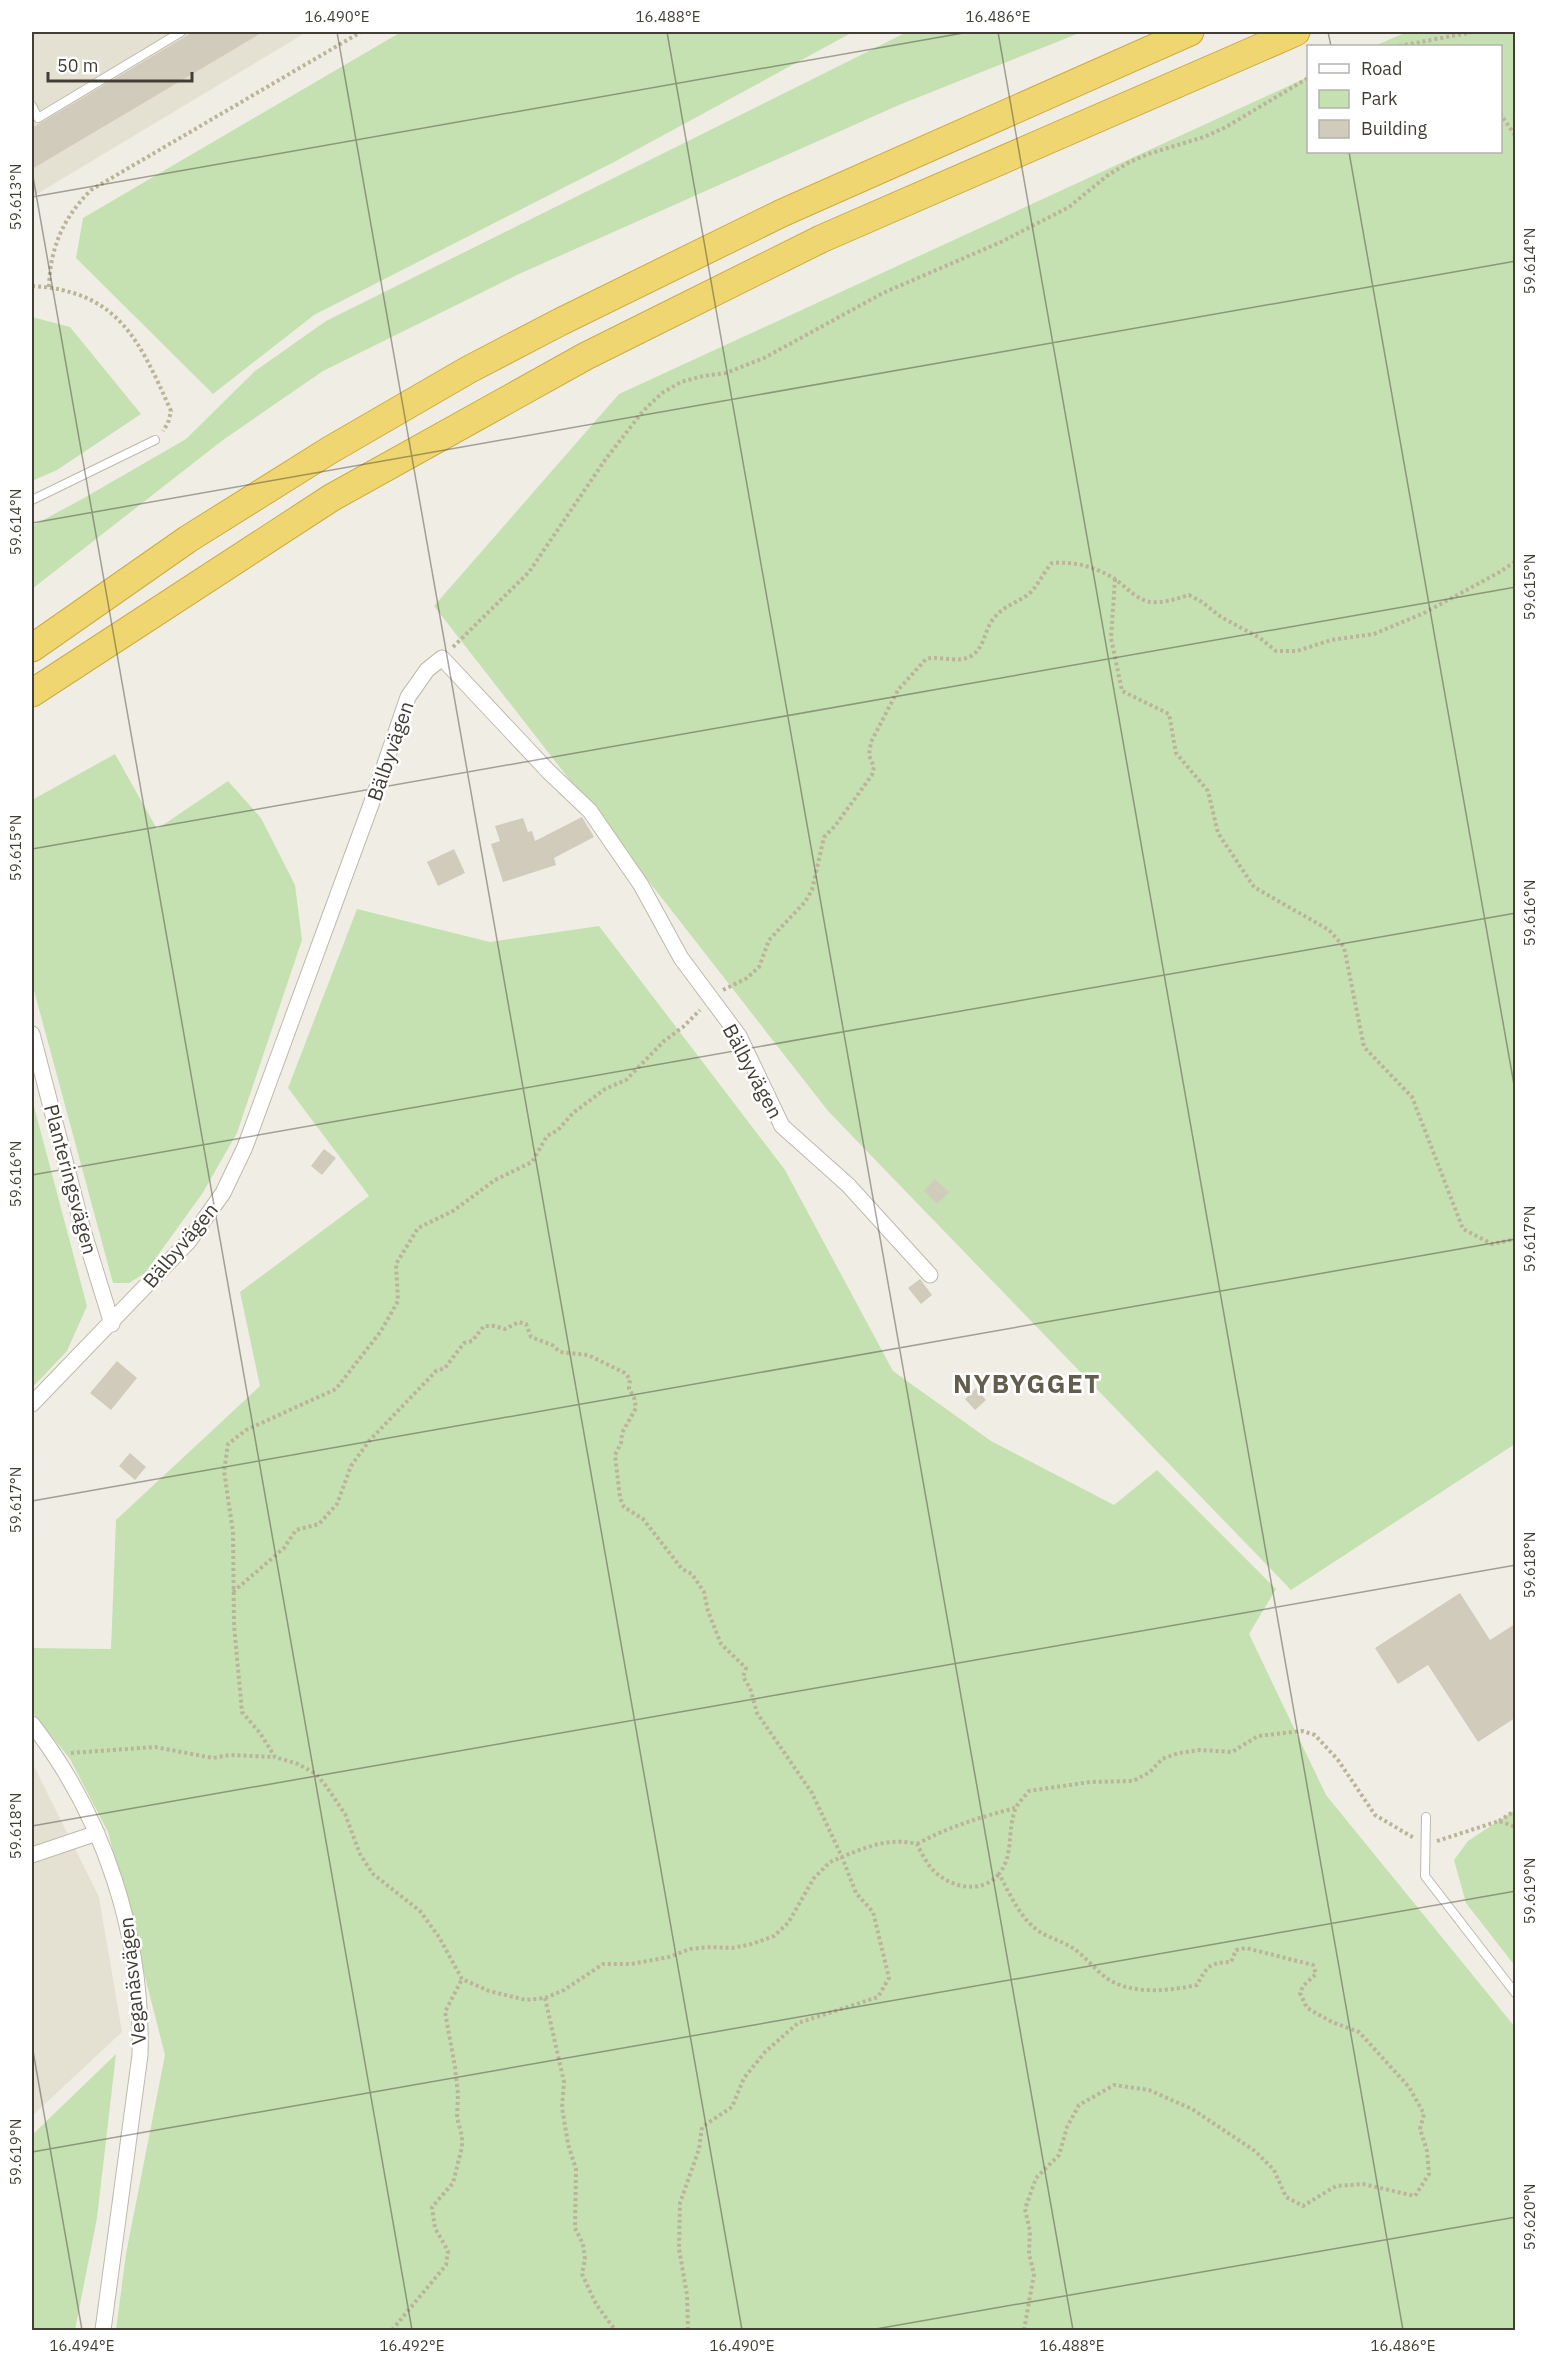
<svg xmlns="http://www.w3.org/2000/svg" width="1547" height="2362" viewBox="0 0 1547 2362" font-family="'IBM Plex Sans',sans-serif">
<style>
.residential{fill:#e4e1d3}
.green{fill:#c5e1b1}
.building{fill:#d0cbbb}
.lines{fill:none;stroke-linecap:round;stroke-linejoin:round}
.service-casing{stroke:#bdb9ab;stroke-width:10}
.minor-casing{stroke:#bdb9ab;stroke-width:17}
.motorway-casing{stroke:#ccac42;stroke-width:29}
.path{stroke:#bbb49b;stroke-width:4;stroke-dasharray:3 3;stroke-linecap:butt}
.service{stroke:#fff;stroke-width:8}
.minor{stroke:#fff;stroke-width:15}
.motorway{stroke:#efd671;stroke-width:27}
.ticks{fill:none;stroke:#423e35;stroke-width:1.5;stroke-opacity:0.45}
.labels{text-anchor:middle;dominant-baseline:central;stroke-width:5;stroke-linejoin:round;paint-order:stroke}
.street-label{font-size:20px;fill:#423e35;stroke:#fff}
.district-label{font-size:26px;font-weight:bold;letter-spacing:1.5px;fill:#635d4d;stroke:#fff}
.neatline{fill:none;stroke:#423e35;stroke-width:2}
.ticks-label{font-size:15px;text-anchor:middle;fill:#423e35}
</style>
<rect width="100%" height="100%" fill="#f0eee4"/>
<path class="residential" d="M32 32H307L32 197Z
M32 1762 99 1897 122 2032 32 2116Z"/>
<path class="green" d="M401 32H853L614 162 314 315 213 394 76 258 83 218Z
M907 32H1082L899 105 519 274 323 371 223 440 32 589V526L84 498 186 439 255 371 326 321Z
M1407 32H1515V1444L1291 1590 828 1111 434 606 619 394 1308 77V152H1500V46H1374Z
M32 317 70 327 141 414 57 470 32 481Z
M115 754 157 829 228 781 261 818 295 885 302 940 237 1133 202 1194 145 1273 129 1283H113L32 983V800Z
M357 909 490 942 599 926 785 1170 893 1371 991 1441 1114 1505 1157 1470 1276 1589 1249 1634 1326 1795 1515 2027V2330H116L126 2254 165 2055 108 1832 70 1759 32 1712V1648L111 1649 116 1520 260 1386 240 1292 369 1196 288 1088Z
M32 1099 87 1306 67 1351 32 1388Z
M1515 1810V1966L1466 1903 1454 1860 1468 1841Z
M116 2054 97 2218 75 2330H32V2135Z"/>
<path class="building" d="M193 32H263L32 169V128Z
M582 817 594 837 554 858 556 865 503 882 491 844 500 841 495 826 523 818 528 832 532 831 535 841Z
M454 849 465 873 438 886 427 862Z
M324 1149 336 1158 322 1175 311 1166Z
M935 1179 949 1192 937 1204 924 1191Z
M920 1279 932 1295 921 1304 908 1288Z
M117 1361 137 1378 111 1410 90 1393Z
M976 1388 986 1400 975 1410 965 1399Z
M130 1453 146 1467 135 1480 119 1466Z
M1460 1593 1490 1640 1515 1624V1718L1478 1742 1428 1665 1398 1684 1375 1648Z"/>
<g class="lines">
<defs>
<path id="service" d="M32 106 38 118 181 32
M32 500 155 440
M1426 1817 1425 1876 1516 1994"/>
<path id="minor" d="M32 1034 83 1230 112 1324
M32 1404 189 1241 223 1193 245 1147 373 799 408 697 427 670 442 658 549 772 590 811 641 885 681 958 739 1036 782 1126 848 1185 930 1275
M32 1724C105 1818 143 1936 140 2055L103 2330
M32 1855 97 1833"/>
<path id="motorway" d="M32 648 188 539 330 450 468 370 560 322 782 213 1190 32
M32 693 331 498 586 356 821 239 1296 32"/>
</defs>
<use href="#service" class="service-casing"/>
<use href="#minor" class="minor-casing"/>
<use href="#motorway" class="motorway-casing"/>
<path class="path" d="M1399 46 1473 32
M1500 113 1516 137
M32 286C118 291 139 339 171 411L168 423 163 431
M49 287C50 248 63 218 91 190L361 32
M1115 579 1111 638 1122 691 1169 714 1176 753 1208 791 1218 833 1254 887 1329 930 1344 947 1364 1047 1412 1097 1463 1229 1492 1244 1516 1239
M453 647 529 572 605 460 643 411 662 393 681 382 703 376 726 373 764 358 883 293 1001 242 1069 207 1108 175 1128 163 1148 154 1204 137 1226 127 1308 78
M723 990 747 978 759 967 769 940 805 902 812 890 824 837 835 826 872 775 874 767 869 755 871 742 898 690 926 659C940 655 958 664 971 656 983 649 984 635 990 624 999 608 1012 605 1026 596 1037 589 1043 572 1052 563 1074 561 1096 567 1115 579 1126 587 1137 600 1151 602 1164 603 1176 599 1189 595L1202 602 1221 617 1260 638 1276 651H1297L1331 640 1374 634 1424 613 1498 573 1516 561
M233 1592 284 1548 296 1530 319 1524 337 1504 351 1466 369 1441 436 1371 445 1368 464 1343 472 1341 484 1326H494L505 1329 519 1322 526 1324 531 1337 552 1345 560 1352 588 1355 625 1373 630 1379 629 1389 634 1397 636 1408 622 1433 621 1443 615 1455 620 1498 624 1507 643 1519 682 1569 692 1574 704 1592 708 1611 721 1644 746 1668 743 1677 750 1688 757 1713 812 1793 842 1857C866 1847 890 1837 917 1844 921 1852 926 1862 932 1869 950 1888 981 1895 999 1874
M71 1753 155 1747 213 1758 230 1755 274 1757
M1499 1821 1516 1810
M1437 1841 1499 1821 1516 1827
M917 1844C948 1827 981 1817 1015 1808
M545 1998 564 2082 562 2107 568 2144 576 2169 575 2228 583 2244 585 2259 582 2274 596 2304 615 2330
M392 2330 446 2265 448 2251 435 2228 432 2207 453 2183 462 2147V2136L457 2118 458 2094 455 2067 445 2012 462 1979
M688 2330 687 2295 679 2249 680 2203 699 2149 702 2127 732 2107 744 2078 765 2052 798 2023 878 1997 889 1978 873 1912 856 1893 842 1857 830 1862 814 1878 788 1923 774 1936 752 1944 732 1948 710 1947 690 1949 669 1957 631 1964H603L564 1990 545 1998 526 2000 489 1991 462 1979 439 1937 420 1911 373 1874 360 1854 345 1814 326 1786 316 1774 298 1764 275 1757 260 1733 242 1712 234 1625 233 1532 224 1471 228 1444 246 1430 336 1389 381 1331 398 1301 396 1264 418 1228 453 1211 495 1180 532 1162 547 1136 558 1130 573 1113 605 1089 626 1080 664 1041 683 1027 700 1010
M1024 2330 1034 2274 1029 2254 1030 2231 1025 2209 1036 2178 1059 2155 1067 2127 1079 2105 1114 2085 1149 2090 1192 2109 1255 2151 1274 2170 1286 2197 1303 2206 1336 2186 1363 2184 1415 2196 1429 2174 1427 2151 1420 2129 1424 2114 1409 2087 1359 2032 1332 2022 1307 2008 1300 1993 1303 1986 1316 1974 1313 1965 1246 1948 1236 1950 1231 1962C1209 1963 1207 1966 1197 1985 1169 1991 1133 1995 1108 1979 1096 1971 1086 1957 1074 1949 1063 1941 1048 1938 1037 1930 1019 1916 1010 1894 999 1874 1014 1855 1007 1832 1015 1810 1017 1804 1024 1797 1029 1791L1090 1782 1133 1781 1150 1772 1162 1759 1179 1753 1200 1750 1232 1752 1258 1736 1302 1731 1315 1735 1338 1760 1375 1815 1414 1838"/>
<use href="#service" class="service"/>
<use href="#minor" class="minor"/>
<use href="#motorway" class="motorway"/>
</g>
<path class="ticks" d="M337 32 742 2330M667 32 1073 2330M998 32 1403 2330M1328 32 1331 46M1349 152 1516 1096M32 171 412 2330M32 197 969 32M32 523 1516 261M32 849 1516 587M32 1175 1516 913M32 1501 1516 1239M32 1826 1516 1565M32 2045 82 2330M32 2152 1516 1891M870 2330 1516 2217"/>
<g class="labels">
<g class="street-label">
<text transform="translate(390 751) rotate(-71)">Bälbyvägen</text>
<text transform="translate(753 1071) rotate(62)">Bälbyvägen</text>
<text transform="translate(71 1179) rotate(75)">Planteringsvägen</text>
<text transform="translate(180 1245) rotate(-50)">Bälbyvägen</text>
<text transform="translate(132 1981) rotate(-96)">Veganäsvägen</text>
</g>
<g class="district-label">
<text x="1027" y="1383">NYBYGGET</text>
</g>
</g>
<rect width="1547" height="2362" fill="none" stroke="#ffffff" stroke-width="66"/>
<rect x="1307" y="45" width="195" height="108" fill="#ffffff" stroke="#b3b2ae" stroke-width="1.5"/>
<rect x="1319" y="64" width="30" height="9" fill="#ffffff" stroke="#b3b2ae" stroke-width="1.5"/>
<text x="1361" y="75" font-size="18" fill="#423e35">Road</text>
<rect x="1319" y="90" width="30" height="18" fill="#c5e1b1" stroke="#b3b2ae" stroke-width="1.5"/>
<text x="1361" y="105" font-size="18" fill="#423e35">Park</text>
<rect x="1319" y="120" width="30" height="18" fill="#d0cbbb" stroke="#b3b2ae" stroke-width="1.5"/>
<text x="1361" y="135" font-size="18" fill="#423e35">Building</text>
<path d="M48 72v9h144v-9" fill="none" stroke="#423e35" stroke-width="3"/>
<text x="57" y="72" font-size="18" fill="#423e35" stroke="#ffffff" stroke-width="4.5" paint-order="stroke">50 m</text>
<rect x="33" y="33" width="1481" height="2296" class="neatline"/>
<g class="ticks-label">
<text x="337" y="22">16.490°E</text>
<text x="668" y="22">16.488°E</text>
<text x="998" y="22">16.486°E</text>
<text transform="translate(16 197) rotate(-90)" y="5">59.613°N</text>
<text transform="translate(1530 261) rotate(-90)" y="5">59.614°N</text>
<text transform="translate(16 522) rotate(-90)" y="5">59.614°N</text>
<text transform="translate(1530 587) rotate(-90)" y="5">59.615°N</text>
<text transform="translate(16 848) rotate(-90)" y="5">59.615°N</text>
<text transform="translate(1530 913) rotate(-90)" y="5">59.616°N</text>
<text transform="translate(16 1174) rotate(-90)" y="5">59.616°N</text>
<text transform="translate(1530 1239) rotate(-90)" y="5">59.617°N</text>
<text transform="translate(16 1500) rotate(-90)" y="5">59.617°N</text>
<text transform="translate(1530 1565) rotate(-90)" y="5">59.618°N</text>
<text transform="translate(16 1826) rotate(-90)" y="5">59.618°N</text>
<text transform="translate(1530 1891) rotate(-90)" y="5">59.619°N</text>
<text transform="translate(16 2152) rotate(-90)" y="5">59.619°N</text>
<text transform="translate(1530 2217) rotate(-90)" y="5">59.620°N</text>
<text x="82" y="2351">16.494°E</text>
<text x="412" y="2351">16.492°E</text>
<text x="742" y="2351">16.490°E</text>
<text x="1072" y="2351">16.488°E</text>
<text x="1403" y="2351">16.486°E</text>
</g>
</svg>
